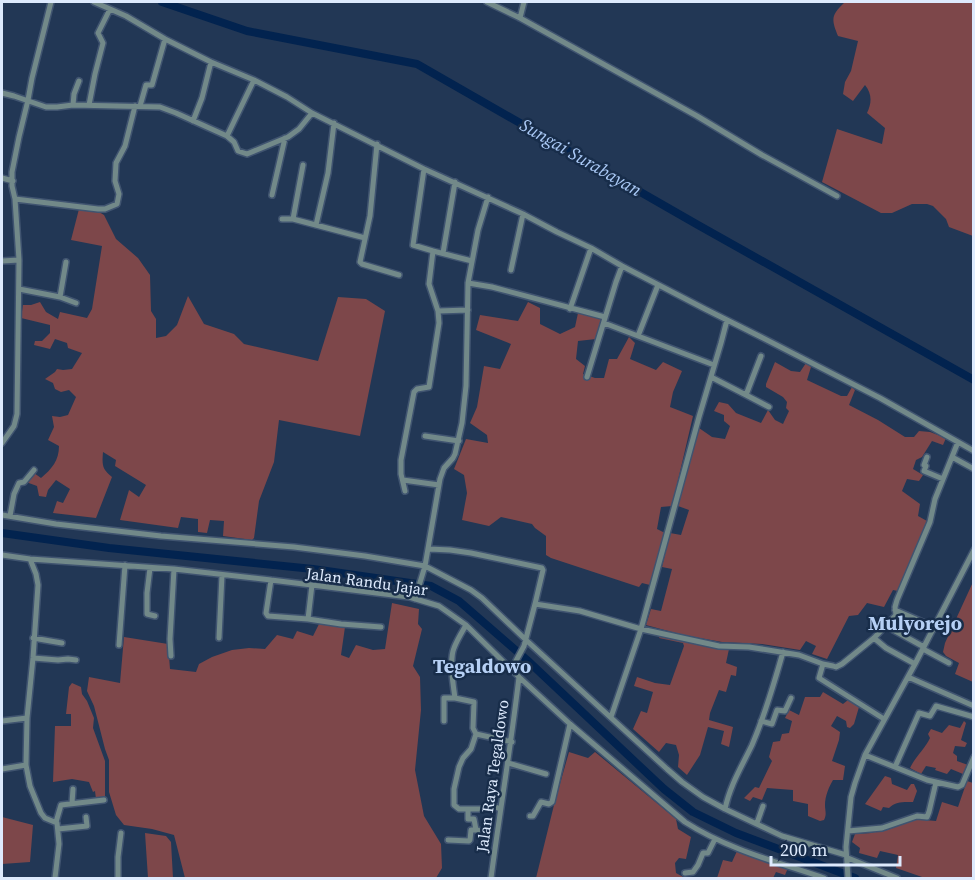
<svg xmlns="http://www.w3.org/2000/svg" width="975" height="880" viewBox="0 0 975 880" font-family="'Source Serif 4',serif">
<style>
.green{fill:#7d474a}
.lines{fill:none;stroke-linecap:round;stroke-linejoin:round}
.river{stroke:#02234f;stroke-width:8}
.minor-casing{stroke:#405470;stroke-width:8}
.minor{stroke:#728989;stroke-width:5}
.labels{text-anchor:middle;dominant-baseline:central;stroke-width:5;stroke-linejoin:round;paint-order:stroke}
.street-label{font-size:16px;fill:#ddeafd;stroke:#182d4a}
.water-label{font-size:18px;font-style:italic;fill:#abcaf7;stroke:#182d4a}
.quarter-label{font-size:20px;font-weight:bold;fill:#b6d0f5;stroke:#182d4a}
</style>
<rect width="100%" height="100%" fill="#223755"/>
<path class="green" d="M845 2H973V236L949 227 946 219 933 206 927 204H912L892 213H881L822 182 837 129 882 144 885 128 867 113C872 102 872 94 865 85L853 101 843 94 845 82 851 71 858 41 838 36C831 19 831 15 845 2Z
M79 209 99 212 104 215 116 239 138 258 150 275 151 311 156 319V338L166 336 177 325 188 296 204 324 234 334 244 344 318 361 338 297 366 299 385 311 360 436 279 420 274 462 259 501 254 538 252 540 223 536 224 521 210 520 207 533 198 532V519L181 517 178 528 120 520 129 490 139 497 146 485 115 466 116 460 103 452C102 465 102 469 112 477L96 518 53 513 57 501 63 503 70 489 56 480 48 490 46 497 39 496 37 486 26 482 34 473 41 478C52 469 59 460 59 446L48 440 54 427 52 416 60 417 68 415 76 397 69 390 61 392 55 389 53 383 45 379 55 372 57 369 63 370 72 369 82 353 68 348 67 343 55 339 50 349 34 345 35 341H42L50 333V325L21 318 23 305H31L40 302 46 312 58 319 60 312 87 318 92 309 102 246 71 240Z
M528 302 540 308V324L560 334 575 327 578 313 601 319 596 339 578 341 576 359 585 366 583 374 595 378H604L609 359H617L629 337 635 343 630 359 656 370 663 362 682 371 673 392 670 407 693 416 672 506 661 507 657 529 665 533 650 585 642 583 639 587 551 558 546 555V536L535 528 532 524 501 517 489 526 462 520 467 493 464 475 454 469 466 439 488 443 487 435 470 423 477 407 484 366 500 369 511 344 476 330 480 315 518 321Z
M775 362 791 371 800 372 806 363 811 367 807 380 841 396H847L852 387 855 390 849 405 878 420 905 437H914L919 431 930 432 946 438 943 445 932 441 922 457 916 460 913 469 923 475 919 481 907 479 902 491 920 504 918 516 927 521 898 591 893 590 884 607 867 603 858 615 849 616 827 659 812 654 816 646 806 641 800 650 762 644 722 642 683 635 646 625 651 609 661 611 672 569 662 567 670 533 681 535 689 510 678 506 699 428 712 437 725 439 730 426 724 421V415L714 411 719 402 728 404 736 413 761 423 768 410 775 420 783 424 789 411 786 408 787 402 783 397 766 387V384Z
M973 582V682L955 674 959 663 946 656 943 652 945 643Z
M392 603 419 609 418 624 422 629 413 666 420 677 421 710 415 770 424 816 441 844 442 868 436 878H185L174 835 152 829 124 825 116 815 109 792V760L105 749 94 706 87 691 89 677 120 683 124 637 168 644 170 669 196 672 199 664 212 657 232 650 249 648 265 649 277 635 293 639 297 631 313 636 319 624 345 627 341 655 349 658 356 645 373 650 385 649Z
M661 634 729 649 726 663 737 667 736 676 731 675 726 692 719 690 710 713 709 720 733 727 729 747 721 744 724 731 708 727 700 755 687 775 678 767 679 755 676 745 666 743 659 752 633 729 641 711 647 713 653 692 634 686 637 677 655 683 670 685 684 646 683 643 659 638Z
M72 683 81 687 82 694 87 701 94 718 93 728 105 761V797L96 799 95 791 93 792 89 782 72 779 53 782 55 726H71V714H66L69 687Z
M823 692 843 704 848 700 859 707 854 724 850 728 847 727 846 721 837 716 831 726 840 732 839 740 832 761 845 766 843 780H833C829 787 825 796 825 805 825 811 827 814 824 820L820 821 808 816V804L793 801V790L767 788 762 800 753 797 750 801 744 798 755 787 759 788 772 761 769 757 773 742 780 741 782 734 789 733 792 721 785 718 789 710 799 715 805 697H820Z
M964 721 966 723 961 740 967 743 965 747 955 746 953 753 957 756V761L968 765 963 774 951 769 947 774 935 770 936 768 926 766 921 774 910 768C915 757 925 749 930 738L928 734 931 729 942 733 949 725 960 728Z
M569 752 588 758 595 752 676 819 678 829 691 837 686 859 679 858 675 863 676 873 685 878H536L554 805Z
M885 776 891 778 892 784 907 790 911 784H914L917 791 913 802C904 802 896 801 889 808L883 807 881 811 865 804Z
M967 781 973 783V878H925L896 868 898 855 880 851 877 858 859 853 860 848 852 842 855 834 871 833 913 819 936 821 942 802 958 807Z
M2 817 33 825 30 862 2 864Z
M145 833 166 836 171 842 173 878H148Z
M737 851 788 868 785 875 776 872 773 878H717L723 860 732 862Z"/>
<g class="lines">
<path class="river" d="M162 2 247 31 417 64 698 225 974 380
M2 533 109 548 313 569 431 586 459 601 527 660 664 789 693 812 736 833 855 878"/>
<defs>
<path id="minor" d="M94 2 126 16 165 39 211 62 254 80 287 97 312 113 424 169 523 214 557 232 591 248 622 266 705 309 759 336 880 398 974 451
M487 2 520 18 697 116 762 155 837 196
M520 18 524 2
M2 93 14 96 46 107H57L73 105 160 107 176 113 227 136 234 142 238 151 247 154 288 137 299 129 312 113
M73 105 74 94 79 81
M89 105 95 74 103 43 98 33 110 9
M140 106 146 85H152L165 39
M193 121 202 98 211 62
M227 136 254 80
M377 144 370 216 360 262 362 264 399 275
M424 169 413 245 433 251 472 261
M2 178 13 181
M272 195 285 138
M15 199 98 209H105L117 204 119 194 115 181 116 163 125 146 135 106
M282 219H293L365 238
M293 219 303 165
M316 225 328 173 334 123
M443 253 455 182
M2 261 19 260
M511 270 523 214
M468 283 492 287 605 317
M19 289 60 297 76 303
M60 297 66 262
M570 309 591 248
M438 311 468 310
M604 323 714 365
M638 336 658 285
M587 377 616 282 622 266
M711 377 746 395 761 356
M746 395 769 407
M425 436 459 441
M2 443 14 426 17 414 19 260 15 199 12 186V172L19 137 28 100 32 78 51 2
M927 457 924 465 926 466 924 471 943 479
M952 457 974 469
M403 480 439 485
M405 491 401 474V460L414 392 417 389 429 387 439 323 438 311 429 284 433 251
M2 515 56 524 161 536 294 547 365 556 425 566 471 590 482 598 526 640 667 769 682 782 703 797 725 809 782 836 846 855
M10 516 14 494 19 483 24 482 34 470
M429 549 450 550 471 553 542 568 543 570 535 604
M2 555 30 559 174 569 271 580 409 597 439 606 466 625 519 677 570 724 685 822C727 849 777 862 824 878
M30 559 36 574 38 585 33 658 27 718 26 765 30 786 41 813 45 818 57 823 59 844 55 878
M150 568 147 593V614L155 616
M271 580 266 613 268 616 308 619 341 624 381 627
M415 599 425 566 440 479 444 468 453 458 455 454 462 423 466 386 468 283 478 230 488 197
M895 610 934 627
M308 619 312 585
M466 625C462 632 457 640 454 648 449 660 453 684 455 698L474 702 473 728 476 734 471 749 463 758 459 767 454 789V805L459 809H482L485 808 489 804 500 809
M886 626 924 647
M33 638 62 643
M219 638 222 575
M874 638 886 648 915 664
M119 645 125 565
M923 649 949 663
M171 656 170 639 174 569
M33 658 58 660 68 659 76 660
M823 664 819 678 884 719
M511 670 524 646 535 604 580 611 641 629 719 646 749 647 799 655 823 664 833 666 836 667 842 664 874 638 896 615 895 607 897 600 930 522 935 499 958 442
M908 677 974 706
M611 717 641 629 699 417 721 343 727 320
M2 721 27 718
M444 721V698H455
M761 721 772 724 777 710 785 711 791 698
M476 734 512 742
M865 755 927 780 958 787 962 785 974 757
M508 763 546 774
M895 767 919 713 930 716 936 706 974 717
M2 769 26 765
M72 803 73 789
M468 809V819H474L476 830
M725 809C730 785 742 766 752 745 765 715 774 684 783 652
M530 816H533L541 802 549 804 552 802 570 724
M56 822 61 805 104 800
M757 823 763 806
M58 829 87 826 86 817
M848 831 882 828 917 816 927 817 929 812 936 782
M448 840 469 841 470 840 471 830H478
M848 858 897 878
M685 873 693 872 698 865 703 853H708L715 839
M118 878V857L121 833
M491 878C500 811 511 745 519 677
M848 878 846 847 851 797 855 783 865 755 915 664 974 550"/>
</defs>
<use href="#minor" class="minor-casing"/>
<use href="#minor" class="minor"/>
</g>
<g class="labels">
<g class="street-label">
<text transform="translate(367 581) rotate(8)">Jalan Randu Jajar</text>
<text transform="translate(492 776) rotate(-82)">Jalan Raya Tegaldowo</text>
</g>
<g class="water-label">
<text transform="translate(581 157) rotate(30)">Sungai Surabayan</text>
</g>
<g class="quarter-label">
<text x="915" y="623">Mulyorejo</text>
<text x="482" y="666">Tegaldowo</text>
</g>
</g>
<rect width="975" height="880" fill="none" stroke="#ddeafd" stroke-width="6"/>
<path d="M771 856v9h129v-9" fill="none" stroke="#ddeafd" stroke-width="3"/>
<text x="780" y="856" font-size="18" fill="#ddeafd" stroke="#182d4a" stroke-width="4.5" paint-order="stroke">200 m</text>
</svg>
